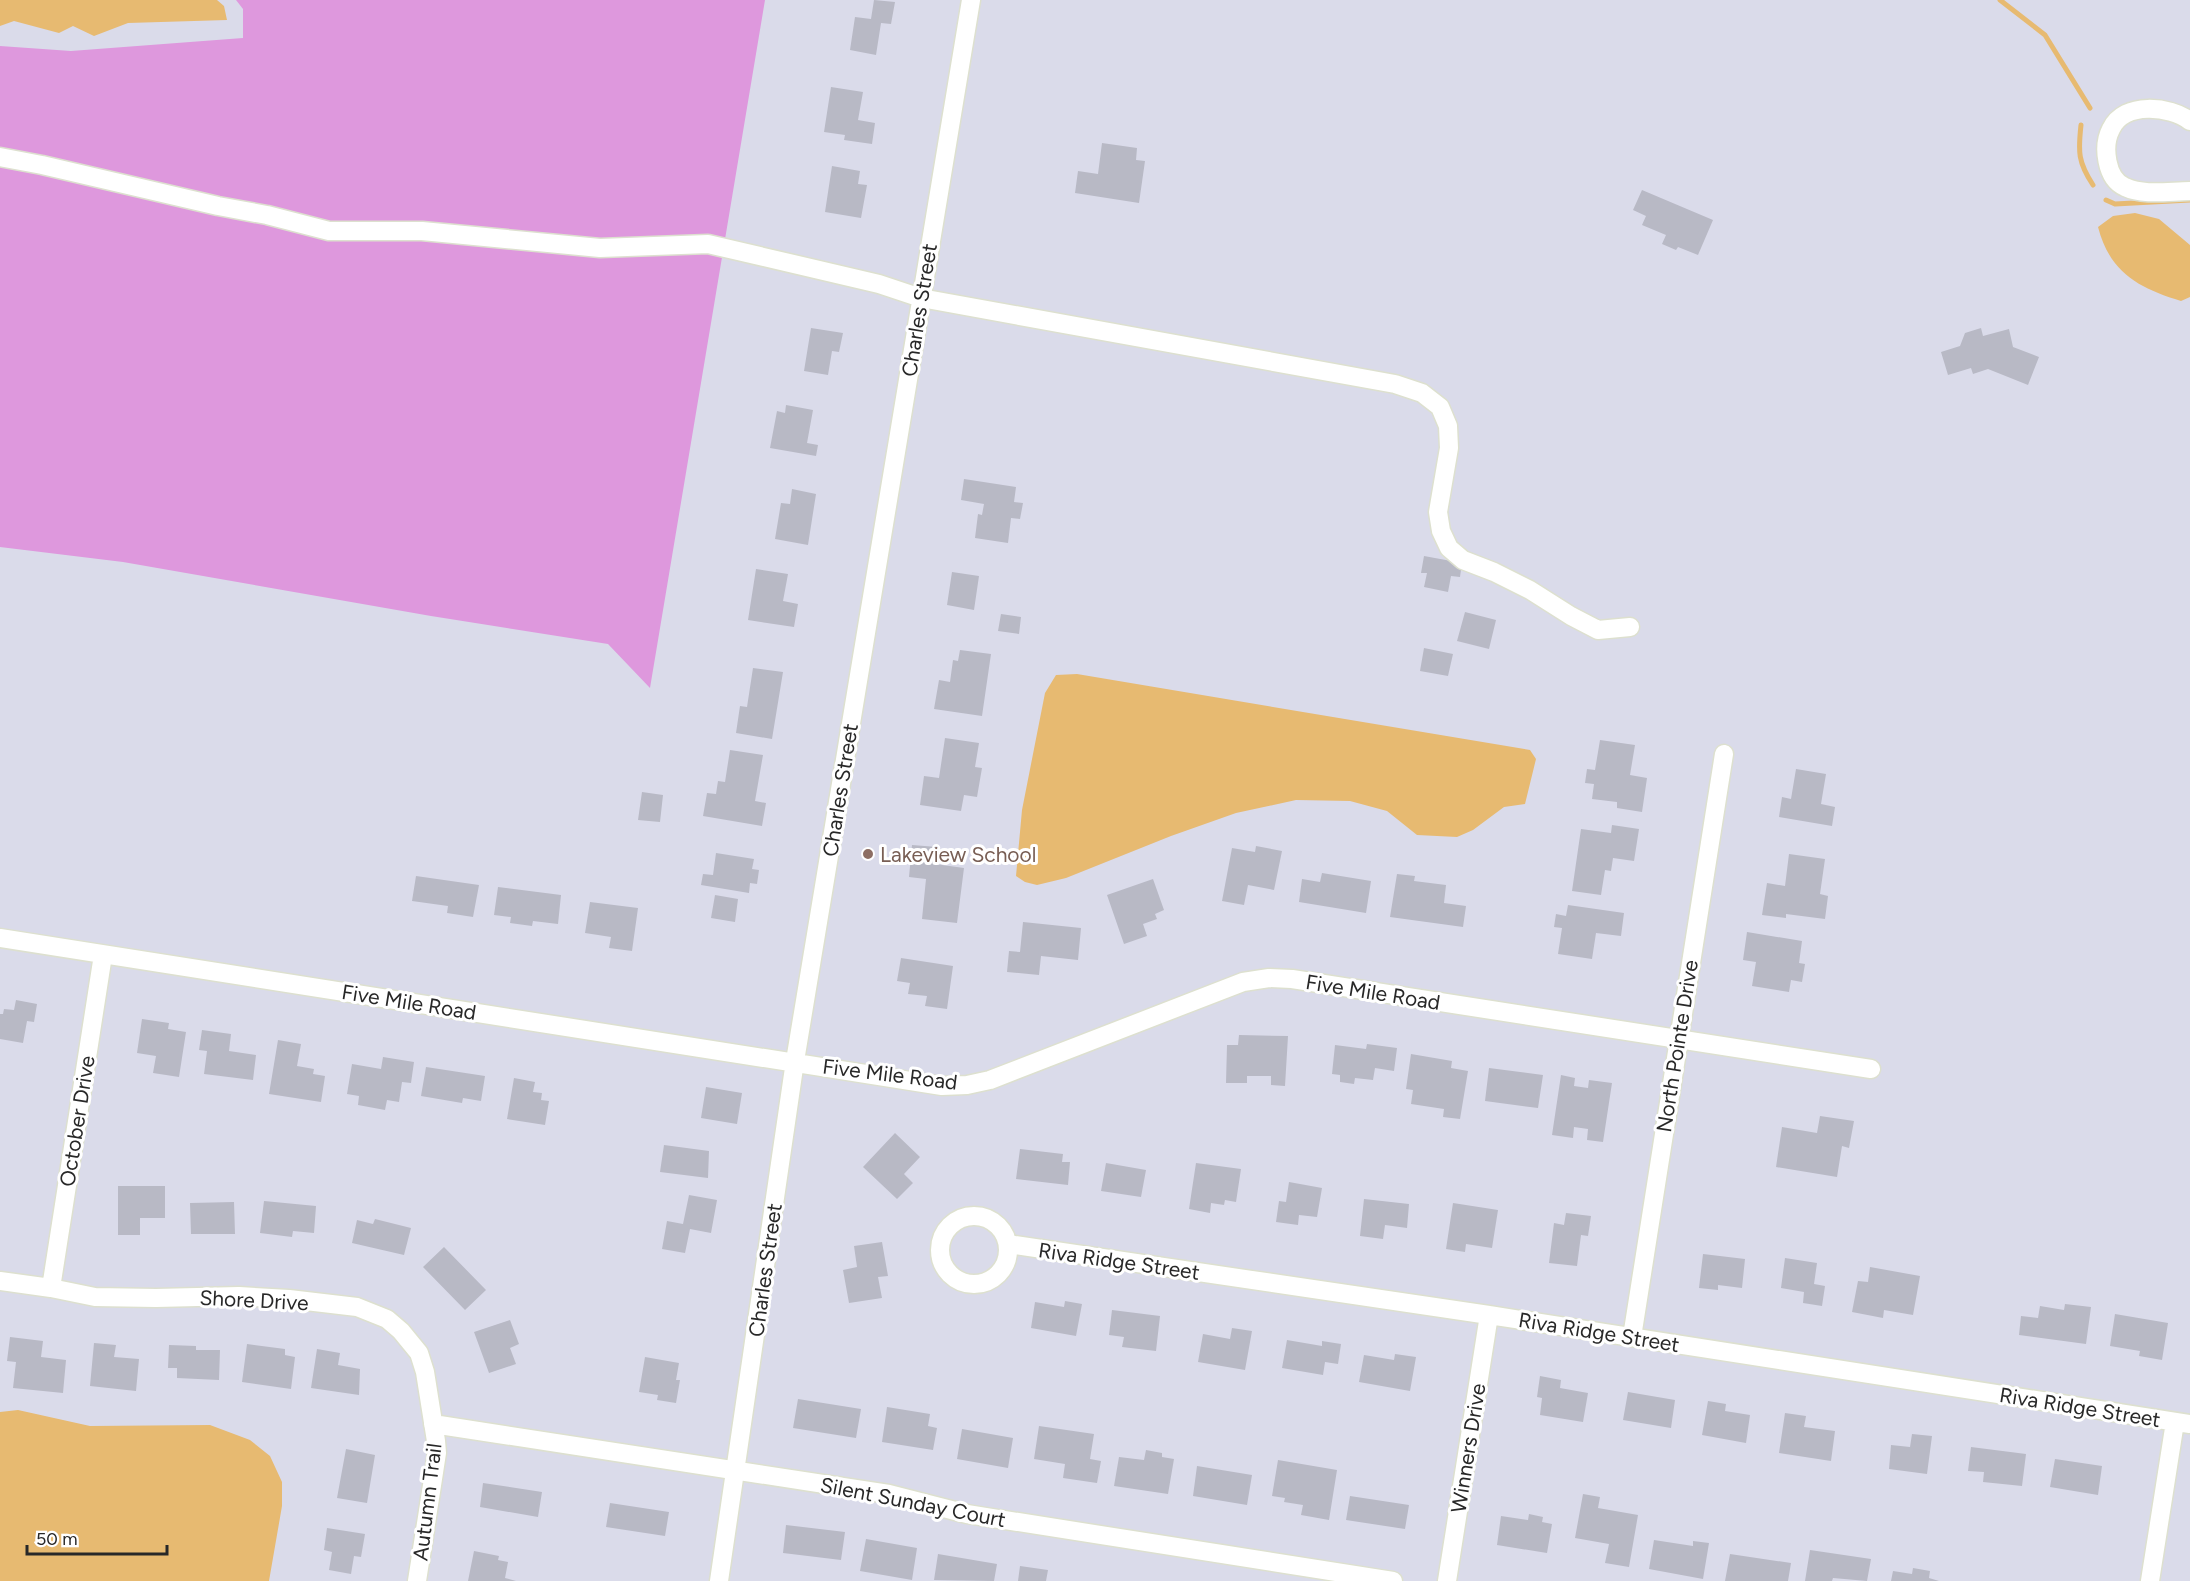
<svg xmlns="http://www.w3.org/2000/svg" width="2190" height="1581" viewBox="0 0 2190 1581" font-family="Figtree,sans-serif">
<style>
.green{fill:#de98dd}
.water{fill:#e7ba71}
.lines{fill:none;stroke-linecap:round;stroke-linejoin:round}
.stream{stroke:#e7ba71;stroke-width:5}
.building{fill:#b8b9c5}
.minor-casing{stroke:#dde0cf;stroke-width:21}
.minor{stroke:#fff;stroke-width:18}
.education-dot{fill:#8d6e63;stroke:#fff;stroke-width:2}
.labels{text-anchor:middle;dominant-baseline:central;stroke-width:6;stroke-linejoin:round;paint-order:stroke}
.street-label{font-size:21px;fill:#282828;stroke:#fff}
.education-label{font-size:21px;fill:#785e54;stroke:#fff;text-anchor:start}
</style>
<rect width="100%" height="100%" fill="#dadbea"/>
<path class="green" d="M236 0H765L650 688 608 644 431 616 123 562 0 547V46L71 51 243 38V9Z"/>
<path class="water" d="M0 0H217L224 6 227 20 128 23 94 36 73 26 59 33 14 21 0 26Z
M2135 213 2159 219 2190 245V297L2181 301C2139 288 2110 273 2098 227L2113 216Z
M1077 674 1530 750 1536 759 1525 804 1504 807 1473 830 1457 837 1417 835 1387 811 1350 801 1296 800 1236 813 1171 836 1066 878 1037 885 1025 882 1016 876 1022 810 1045 693 1056 675Z
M18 1410 90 1426 210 1425 250 1440 270 1456 282 1482V1506L269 1581H0V1412Z"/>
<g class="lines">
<path class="stream" d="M2000 0 2045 35 2090 108
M2081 125C2078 152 2078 162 2093 185
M2106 200 2115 204 2190 200"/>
</g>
<path class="building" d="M874 0 895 2 891 24 881 23 876 55 850 50 855 17 871 19Z
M831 87 863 92 858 120 875 123 872 144 844 140 845 135 824 132Z
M1102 143 1137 148 1136 160 1145 161 1139 203 1075 193 1078 171 1098 174Z
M832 166 860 171 858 184 867 185 861 218 825 212Z
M1642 190 1713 220 1698 255 1678 247 1676 250 1662 244 1666 235 1642 225 1646 216 1633 210Z
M811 328 843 333 839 352 832 351 828 375 804 371Z
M1981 328 1983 336 2009 329 2013 347 2039 357 2028 385 1988 369 1973 374 1971 368 1948 375 1941 352 1960 346 1965 333Z
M786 405 813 410 807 443 818 445 816 456 770 448 777 411 785 413Z
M964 479 1016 487 1014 502 1023 503 1020 519 1011 518 1008 543 975 538 978 514 982 515 984 504 961 500Z
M792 489 816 494 808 545 775 539 781 503 790 504Z
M1424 556 1462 563 1460 577 1451 576 1448 592 1424 587 1427 573H1421Z
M756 569 788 574 783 601 798 604 794 627 748 620Z
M952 572 979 576 974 610 947 605Z
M1465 612 1496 620 1489 649 1457 641Z
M1001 614 1021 617 1019 634 998 631Z
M1424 648 1453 654 1448 676 1420 671Z
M960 650 991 654 982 716 934 709 939 680 950 682 953 660 958 661Z
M753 668 783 672 772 739 736 733 740 706 747 707Z
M945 738 979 743 975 767 982 768 977 797 964 795 961 811 920 805 924 776 939 778Z
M1600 740 1635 745 1630 775 1647 778 1642 812 1617 808V802L1592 799 1594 784 1585 783 1587 769 1595 770Z
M730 750 763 755 755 801 766 803 762 826 703 816 707 793 716 794 718 781 725 782Z
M1796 769 1826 774 1821 804 1835 807 1832 826 1779 817 1782 797 1791 799Z
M642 792 663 795 660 822 638 820Z
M1612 825 1639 829 1634 861 1613 858 1611 871 1605 870 1601 895 1572 891 1581 829 1611 833Z
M912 845 937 847 935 864 964 868 957 923 922 919 926 879 909 877Z
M1256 846 1282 851 1274 890 1248 885 1244 905 1222 901 1232 848 1255 852Z
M716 853 754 859 752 869 759 870 757 884 750 883 749 893 701 885 703 874 713 875Z
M1789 854 1825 859 1820 894 1828 896 1825 919 1786 914V918L1762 915 1767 883 1785 886Z
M1322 873 1371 881 1366 913 1299 902 1302 879 1320 882Z
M1397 874 1415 876 1414 881 1446 885 1444 903 1466 906 1463 927 1390 917Z
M416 876 479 885 473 917 447 913 448 906 412 901Z
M1153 879 1164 910 1155 914 1157 919 1143 924 1147 936 1124 944 1107 895Z
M498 887 561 895 558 924 533 921 532 926 510 923 511 917 494 915Z
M715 895 738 899 735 922 711 918Z
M590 902 638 908 632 951 609 948 611 937 585 933Z
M1568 905 1624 913 1621 936 1596 933 1592 959 1558 954 1562 928 1554 927 1556 914 1566 916Z
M1023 922 1081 928 1078 960 1041 956 1039 975 1007 972 1009 951 1020 952Z
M1747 932 1802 941 1799 963 1805 964 1802 982 1791 980 1789 992 1752 986 1756 962 1743 960Z
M901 958 953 966 947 1009 925 1006 927 996 908 994 910 983 897 981Z
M16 1000 37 1004 34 1022 27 1021 23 1043 0 1039V1014H3L4 1009 14 1010Z
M142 1019 169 1023 168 1029 186 1032 179 1077 153 1073 156 1056 137 1053Z
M202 1030 231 1034 229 1051 256 1055 253 1080 204 1074 207 1051 199 1050Z
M1239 1035 1288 1036 1285 1086 1271 1085V1076H1247V1083H1226L1227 1045H1238Z
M278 1040 301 1044 297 1066 314 1069 313 1074 325 1076 321 1102 269 1094Z
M1367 1044 1397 1048 1394 1071 1375 1068 1373 1080 1355 1078 1354 1084 1340 1082V1075L1332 1074 1335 1045 1366 1049Z
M1411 1054 1452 1061 1451 1068 1468 1071 1460 1119 1443 1117 1444 1109 1411 1104 1413 1090 1406 1089Z
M383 1057 414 1062 411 1083 402 1082 399 1102 387 1100 385 1110 358 1105 359 1096 347 1094 352 1064 381 1069Z
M426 1067 485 1076 481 1101 463 1098 462 1103 421 1096Z
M1489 1068 1543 1075 1538 1108 1485 1101Z
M1561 1075 1575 1078 1574 1086 1588 1088 1589 1080 1612 1083 1603 1142 1587 1140 1588 1129 1574 1127 1573 1138 1552 1135Z
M514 1078 535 1082 533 1092 542 1093 541 1100 549 1101 545 1125 507 1119Z
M706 1087 742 1093 737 1124 701 1118Z
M1820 1116 1854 1121 1849 1148 1842 1146 1837 1177 1776 1167 1782 1127 1817 1133Z
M895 1133 920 1157 904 1174 913 1183 897 1199 863 1167Z
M664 1145 709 1151 708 1178 660 1172Z
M1020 1149 1063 1154 1062 1162H1070L1068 1185 1016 1179Z
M1106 1163 1146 1170 1141 1197 1101 1191Z
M1196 1163 1241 1169 1236 1202 1225 1200 1224 1205 1211 1203 1210 1213 1189 1209Z
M1289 1182 1322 1188 1317 1217 1299 1215 1298 1225 1276 1222 1279 1201 1286 1202Z
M118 1186H165V1218H140V1235H118Z
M689 1195 717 1200 711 1233 690 1229 685 1253 662 1249 667 1221 683 1224Z
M1364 1199 1409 1204 1407 1228 1385 1225 1383 1239 1360 1236Z
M264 1201 316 1206 314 1233 293 1231 292 1237 260 1233Z
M234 1202 235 1234H191L190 1203Z
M1453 1203 1498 1210 1492 1248 1466 1244 1465 1252 1446 1249Z
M1566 1213 1591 1216 1588 1236 1581 1235 1577 1266 1549 1263 1554 1223 1564 1225Z
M375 1219 411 1228 404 1255 352 1243 357 1220 373 1224Z
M882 1242 888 1276 878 1277 882 1298 849 1303 843 1270 857 1267 854 1246Z
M444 1247 486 1290 465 1310 423 1267Z
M1703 1254 1745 1259 1742 1288 1718 1285V1290L1699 1288Z
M1785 1258 1817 1263 1814 1284 1825 1286 1822 1306 1803 1303 1804 1292 1781 1288Z
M1870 1267 1920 1276 1913 1315 1884 1310 1883 1318 1852 1312 1858 1281 1868 1282Z
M1065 1301 1082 1304 1076 1336 1031 1328 1035 1302 1064 1307Z
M2065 1304 2091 1307 2086 1344 2019 1335 2021 1316 2038 1318 2040 1306 2064 1310Z
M1112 1310 1160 1316 1156 1351 1122 1347 1124 1337 1109 1335Z
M2115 1314 2168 1323 2162 1360 2139 1356 2140 1351 2110 1346Z
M510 1320 519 1344 510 1348 516 1364 489 1373 474 1332Z
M1232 1328 1252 1331 1245 1370 1198 1362 1203 1334 1230 1339Z
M10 1337 43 1341 41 1357 66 1360 63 1393 13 1388 16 1362 7 1361Z
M1287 1340 1322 1346V1341L1341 1344 1338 1364 1325 1362 1323 1375 1282 1368Z
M94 1343 116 1345 114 1357 139 1359 136 1391 90 1386Z
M247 1344 285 1349V1355L295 1357 291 1389 242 1382Z
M169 1345 196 1346V1350H220L219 1380 177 1378V1368H168Z
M317 1349 340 1353 338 1365 360 1369 359 1395 311 1388Z
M1395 1354 1416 1357 1410 1391 1359 1382 1364 1355 1394 1360Z
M645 1357 679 1363 676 1380H680L676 1403 657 1400 658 1395 639 1392Z
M1540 1376 1561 1380 1560 1388 1588 1393 1583 1422 1540 1415 1542 1398 1537 1397Z
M1628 1392 1675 1400 1671 1428 1623 1420Z
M798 1399 861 1409 856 1438 793 1428Z
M1708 1401 1726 1404 1725 1411 1750 1415 1746 1443 1702 1435Z
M887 1407 930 1414 928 1426 937 1428 933 1450 882 1442Z
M1785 1413 1806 1416 1804 1427 1835 1431 1831 1461 1779 1453Z
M1039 1426 1094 1434 1090 1459 1101 1461 1097 1483 1063 1478 1065 1464 1034 1459Z
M962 1429 1013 1438 1008 1468 957 1459Z
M1912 1434 1932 1436 1927 1474 1889 1469 1891 1445 1910 1447Z
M1971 1447 2026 1454 2022 1486 1983 1482 1984 1472 1968 1471Z
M346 1449 375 1455 367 1503 337 1498Z
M1146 1450 1162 1453V1457L1174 1459 1168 1494 1114 1486 1119 1457 1144 1460Z
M2055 1459 2102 1466 2098 1495 2050 1487Z
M1278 1460 1337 1470 1329 1520 1301 1515 1303 1505 1284 1502 1285 1498 1272 1496Z
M1197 1466 1252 1475 1247 1505 1193 1496Z
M483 1483 542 1492 538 1517 480 1507Z
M1583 1494 1600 1497 1598 1508 1638 1515 1629 1567 1605 1563 1609 1544 1575 1538Z
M1350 1496 1409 1505 1405 1529 1346 1520Z
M610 1503 669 1512 665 1536 606 1527Z
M1529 1514 1543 1517 1542 1522 1552 1524 1547 1553 1497 1545 1501 1516 1528 1520Z
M786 1525 845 1532 841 1560 783 1553Z
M327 1528 365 1534 361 1557 354 1556 351 1574 329 1570 332 1552 324 1550Z
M866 1539 917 1548 912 1580 860 1571Z
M1654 1540 1693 1546V1541L1709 1543 1703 1579 1649 1569Z
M1810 1550 1871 1559 1867 1581 1833 1578 1832 1581H1805Z
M474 1551 499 1556 498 1560 508 1562 505 1578 516 1581H468Z
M938 1554 997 1564 994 1581 934 1580Z
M1730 1554 1791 1563 1788 1581H1725Z
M1020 1566 1048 1570 1046 1581H1018Z
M1913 1568 1930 1571 1929 1578 1939 1581H1891L1893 1571 1912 1574Z"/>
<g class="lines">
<defs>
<path id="minor" d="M2190 121C2170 106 2124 101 2111 129 2102 146 2106 179 2125 187 2144 196 2170 191 2190 191
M0 157 42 165 218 206 267 215 329 231H422L600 248 708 244 879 284 921 298 1395 384 1422 393 1440 407 1448 426 1449 448 1438 512 1441 531 1449 548 1463 560 1494 572 1530 590 1571 616 1598 630 1630 627
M0 938 942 1086 967 1085 990 1080 1243 982 1269 978 1292 979 1871 1069
M940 1250a34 34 0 1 1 68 0a34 34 0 1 1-68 0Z
M1008 1244 1489 1315 2190 1424
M0 1281 51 1288 95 1297 156 1298 239 1296 289 1299 357 1307 387 1319 401 1331 419 1353 425 1372 436 1441 437 1453 433 1479 417 1581
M51 1288 103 955
M1632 1337 1724 754
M433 1424 889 1494 967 1514 1393 1581
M719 1581 795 1061 971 0
M1447 1581 1489 1315
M2150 1581 2175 1422"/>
</defs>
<use href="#minor" class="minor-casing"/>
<use href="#minor" class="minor"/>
</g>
<circle class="education-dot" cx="868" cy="854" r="6"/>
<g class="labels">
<g class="street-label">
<text transform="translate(919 310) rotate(-81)">Charles Street</text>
<text transform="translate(840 790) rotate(-81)">Charles Street</text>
<text transform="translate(1373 992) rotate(9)">Five Mile Road</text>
<text transform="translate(409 1002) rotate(9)">Five Mile Road</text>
<text transform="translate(1677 1046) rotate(-81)">North Pointe Drive</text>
<text transform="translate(890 1074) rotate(7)">Five Mile Road</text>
<text transform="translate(77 1121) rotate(-81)">October Drive</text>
<text transform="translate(1119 1261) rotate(8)">Riva Ridge Street</text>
<text transform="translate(765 1270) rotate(-82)">Charles Street</text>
<text transform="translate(254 1300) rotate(3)">Shore Drive</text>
<text transform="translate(1599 1332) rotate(9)">Riva Ridge Street</text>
<text transform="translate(2080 1407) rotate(9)">Riva Ridge Street</text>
<text transform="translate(1468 1448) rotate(-81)">Winners Drive</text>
<text transform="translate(427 1502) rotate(-83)">Autumn Trail</text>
<text transform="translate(913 1502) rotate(11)">Silent Sunday Court</text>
</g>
<g class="education-label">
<text x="880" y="854">Lakeview School</text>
</g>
</g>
<path d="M27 1545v9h140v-9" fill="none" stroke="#282828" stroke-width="3"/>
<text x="36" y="1545" font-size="18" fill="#282828" stroke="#ffffff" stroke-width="4.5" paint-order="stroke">50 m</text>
</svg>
